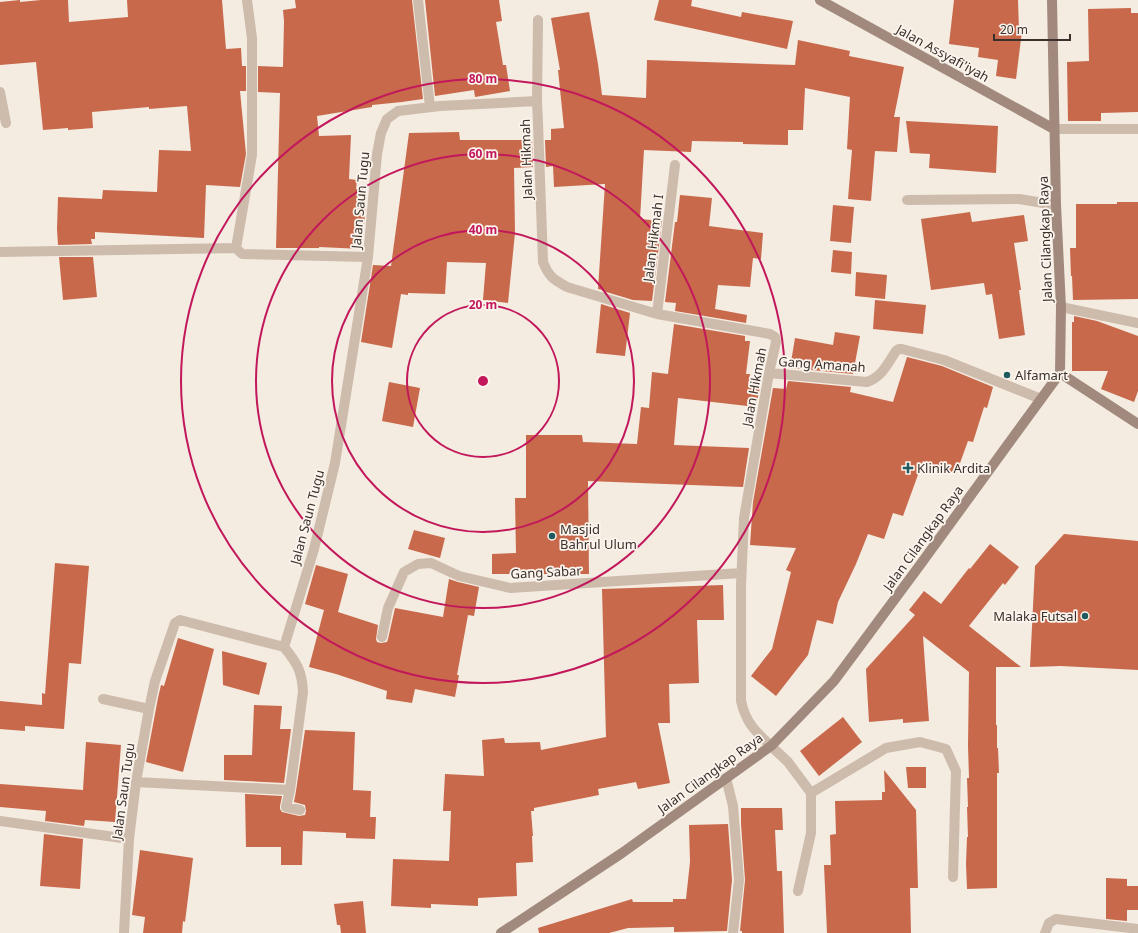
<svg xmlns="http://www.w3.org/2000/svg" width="1138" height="933" viewBox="0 0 1138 933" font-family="'Noto Sans',sans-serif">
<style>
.building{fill:#c8694b}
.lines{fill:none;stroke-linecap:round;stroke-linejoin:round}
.lane{stroke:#cdbbac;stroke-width:10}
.street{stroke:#cdbbac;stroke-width:10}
.secondary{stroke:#a18a7d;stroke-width:10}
.ring{fill:none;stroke:#c2185b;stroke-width:2}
.poi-dot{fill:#1f5a5e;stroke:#fbf5ee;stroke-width:1.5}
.labels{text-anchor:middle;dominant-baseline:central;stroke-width:3.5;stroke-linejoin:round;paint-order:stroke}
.street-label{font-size:13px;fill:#3b302b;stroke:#fbf5ee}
.poi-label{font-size:13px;fill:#3b302b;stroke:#fbf5ee;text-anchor:start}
.centre{fill:#c2185b;stroke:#fbf5ee;stroke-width:2}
.ring-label{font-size:12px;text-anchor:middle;font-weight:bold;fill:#c2185b;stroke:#fbf5ee;stroke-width:3.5;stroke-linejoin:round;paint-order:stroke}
</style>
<rect width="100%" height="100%" fill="#f4ebe1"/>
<path class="building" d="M20 0V2L41 0H68L69 22 128 17 127 0H222L226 49 241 48 242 66H246V91H240L246 154 240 187 206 185 204 238 95 232V239H91L92 244 58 245 57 229 58 197 102 199 103 190 157 192 159 150 191 151 187 106 149 109V107L92 112 93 128 68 130V128L43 130 36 62 0 65V2Z
M295 0H412L423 99 402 102 372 105V107L317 116 319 136 351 135 349 179 357 180 356 189 367 190 362 249 319 247V248H276L280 93 258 92V66L283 67 284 21 283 10 296 8Z
M425 0H499L502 21 496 22 503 65H506L510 91 475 97 474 90 435 96Z
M659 0H692L691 6 741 17 742 12 793 21 787 49 654 20Z
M954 0H1018L1019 30 1022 31 1016 79 996 76 998 60 978 57 979 48 949 44Z
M1131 8V13H1138V112L1101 113V121H1068L1067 62 1089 61 1088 9Z
M589 12 598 64 602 95 646 98 647 60 795 65 798 40 850 51 849 56 904 67 894 117H900L897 152 875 151 871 201 848 199 852 150 847 149 850 97 805 88 803 130H788V145L743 144V142L692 141 691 152 644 150 640 219 662 221 652 301 633 300 603 291V290L598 289 605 184 554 187 553 166 546 167 545 140H551V129L564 128 558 70H560L551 18Z
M906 121 998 126 996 173 929 168 930 154 910 153Z
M459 132 460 140H532L533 167 514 168 515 233 508 303 483 300 486 263 447 262 445 294 408 293V295L401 294 392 348 361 342 373 265 391 266 409 133Z
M680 195 712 198 709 226 763 233 761 259 753 258 750 287 718 285 715 309 747 315 746 323 675 311 676 303 665 302 675 222H677Z
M1117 202H1138V299L1073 300 1072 276H1071L1070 248H1076V204H1117Z
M833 205 854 207 851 243 830 241Z
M970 212 972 222 1024 215 1028 241 1014 243 1021 290H1019L1025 335 999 339 992 294 986 295 984 283 931 290 921 219Z
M833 250 852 252 851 274 831 272Z
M59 257H93L97 297 63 300Z
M856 272 887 275 885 299 855 296Z
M875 300 926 305 923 334 873 329Z
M601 304 630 313 625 356 596 353Z
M1074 316 1097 321 1138 336V391L1134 402 1101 389 1108 371H1072V322H1074Z
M674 324 745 336V341H750L746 374H750L748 387H760L756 407 678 398 674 445 749 448 743 487 588 481 589 574H492V554L516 553 515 498H526V435H582L583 442 637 444 641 407 649 408 652 372 668 374Z
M835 332 860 336 853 374 790 368 795 338 833 345Z
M907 357 942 366 993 387 987 408 984 407 973 442 968 441 956 474 923 461 903 516 893 513 884 539 868 534 856 564 838 602 833 624 817 620 808 655 776 696 751 676 772 649 791 572 786 570 796 548 750 545 753 502 773 388 786 389 788 381 851 387 850 392 893 402Z
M389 382 420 388 413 427 382 421Z
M414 530 445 538 440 558 408 549Z
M1064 534 1138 541V670L1061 666 1030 667 1035 566Z
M990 544 1019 567 1005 585 1003 583 969 626 1021 667H996V725H997V748H998L999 773H997V888L967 889 966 864 967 837H968L967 807H968L967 778H969L968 746 969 672 923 636 929 721 903 723V719L869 722 866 669 915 615 909 610 924 591 941 604 969 568 970 569Z
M55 563 89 566 81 664 69 663 64 729 25 726V731L0 729V701L42 705V693L45 694Z
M316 565 348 574 338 612 378 625 376 639 377 642 381 643 387 642 388 639 395 608 443 617 449 579 458 582 479 587 474 616 468 615 457 675H459L455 697 415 689 412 703 386 699 387 691 336 674 309 667 324 610 305 604Z
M723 585 724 620H697L699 683 669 684 670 723H658L670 783 638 789 636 782 598 789 599 795 534 808V811H531L533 836H532L533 862 516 863 517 896 478 898V906L431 904V908L391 906 393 859 449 861 451 811H443L445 774 484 776 482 740 504 738 505 743 540 742 541 750 606 737 602 589Z
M178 638 214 649 183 772 146 762 158 698 161 685 164 686Z
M222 651 267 663 259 695 223 685Z
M254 705 282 706 280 729H291L284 783 224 780V755H252Z
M843 717 862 742 819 776 800 751Z
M305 730 355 732 353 790 371 791 370 817H376L375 839 346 838V833L303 831 302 865H281V847H246L245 794 282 796 280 806V809L282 812 299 816 305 815 306 811 305 805 294 802 296 791Z
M86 742 121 745 115 822 85 820 84 826 45 821 46 811 0 807V784L83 790Z
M906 767H926V788H908Z
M884 770 916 810 918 888H910L911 933H827L824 865H831L830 835 836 834 835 801 882 800V792H885Z
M741 808H782L783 830H775L777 871H782L784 933H742V931H740L745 880 741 824Z
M728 824 732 880 727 931 674 932V927L628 928 609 933H539L538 928 632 899 633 902H673V899H686L690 862 689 825Z
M44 834 83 839 80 889 40 886Z
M140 850 193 858 185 922 183 921 182 933H143L145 917 132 915Z
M1106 878 1127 879V886H1138V910H1127V921L1106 919Z
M363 901 366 933H341L340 925H337L334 904Z"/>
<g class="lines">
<path class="lane" d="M907 200 1019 199 1056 205
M771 746 788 762 811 793 886 748 920 742 946 749 956 771 953 877
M798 891 811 833V793"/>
<path class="street" d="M418 0 430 107
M538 20 537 101 538 123 543 262C549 277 553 279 567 287L657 314 770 334 775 337 776 342 769 373 744 518 741 585V701C746 723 755 731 771 746
M0 92 6 123
M1054 129H1138
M236 248 252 155V38L247 0
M0 252 236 248 242 254 368 257
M1061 307 1138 323
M657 314 675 165
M769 373 867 382C882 377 888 363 896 351L899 349H902L944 360 1041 399
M382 637 388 608 404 572 418 564 431 563 459 576 510 588 741 573
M284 647 314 549 335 463 368 257 377 154 381 133 387 119 398 111 440 106 537 101
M103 699 149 709
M726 778 733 806 739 880 733 933
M136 782 290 790 303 692C302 671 297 663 284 647
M290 790 286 807 300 810
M0 821 129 839
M124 933 129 839 136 782 149 709 155 681 175 623 180 620 284 647
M1045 933 1049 923 1056 919 1138 929"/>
<path class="secondary" d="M820 0 1054 129
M1060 373 1138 424
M501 933 622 853 771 746 834 681 920 565 1060 373 1061 307 1056 205 1052 0"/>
</g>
<g class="ring">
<circle cx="483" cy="381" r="76"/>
<circle cx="483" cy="381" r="151"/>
<circle cx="483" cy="381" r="227"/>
<circle cx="483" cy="381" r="302"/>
</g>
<g class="poi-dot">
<circle cx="1007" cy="375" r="4"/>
<path d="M906 462h4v4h4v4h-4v4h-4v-4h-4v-4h4z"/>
<circle cx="552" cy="536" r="4"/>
<circle cx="1085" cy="616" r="4"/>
</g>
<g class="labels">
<g class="street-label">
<text transform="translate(943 53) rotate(29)">Jalan Assyafi'iyah</text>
<text transform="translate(526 159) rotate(-92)">Jalan Hikmah</text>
<text transform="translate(360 200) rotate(-85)">Jalan Saun Tugu</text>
<text transform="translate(653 238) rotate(-83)">Jalan Hikmah I</text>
<text transform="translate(1045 239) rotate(-92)">Jalan Cilangkap Raya</text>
<text transform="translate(822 364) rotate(4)">Gang Amanah</text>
<text transform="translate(754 387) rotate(-79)">Jalan Hikmah</text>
<text transform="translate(307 517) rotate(-75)">Jalan Saun Tugu</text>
<text transform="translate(923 538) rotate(-54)">Jalan Cilangkap Raya</text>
<text transform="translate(546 572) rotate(-3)">Gang Sabar</text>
<text transform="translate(710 773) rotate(-36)">Jalan Cilangkap Raya</text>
<text transform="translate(123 791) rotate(-82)">Jalan Saun Tugu</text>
</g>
<g class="poi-label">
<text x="1015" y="375">Alfamart</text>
<text x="917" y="468">Klinik Ardita</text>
<text x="560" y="529">Masjid<tspan x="560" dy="15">Bahrul Ulum</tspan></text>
<text x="1077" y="616" text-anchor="end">Malaka Futsal</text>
</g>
</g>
<circle cx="483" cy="381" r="6" class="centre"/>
<g class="ring-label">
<text x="483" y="83">80 m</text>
<text x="483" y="158">60 m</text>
<text x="483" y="234">40 m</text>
<text x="483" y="309">20 m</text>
</g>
<path d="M994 34v6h76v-6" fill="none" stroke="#3b302b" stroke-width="2"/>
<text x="1000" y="34" font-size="12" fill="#3b302b" stroke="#fbf5ee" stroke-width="3" paint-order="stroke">20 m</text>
</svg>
